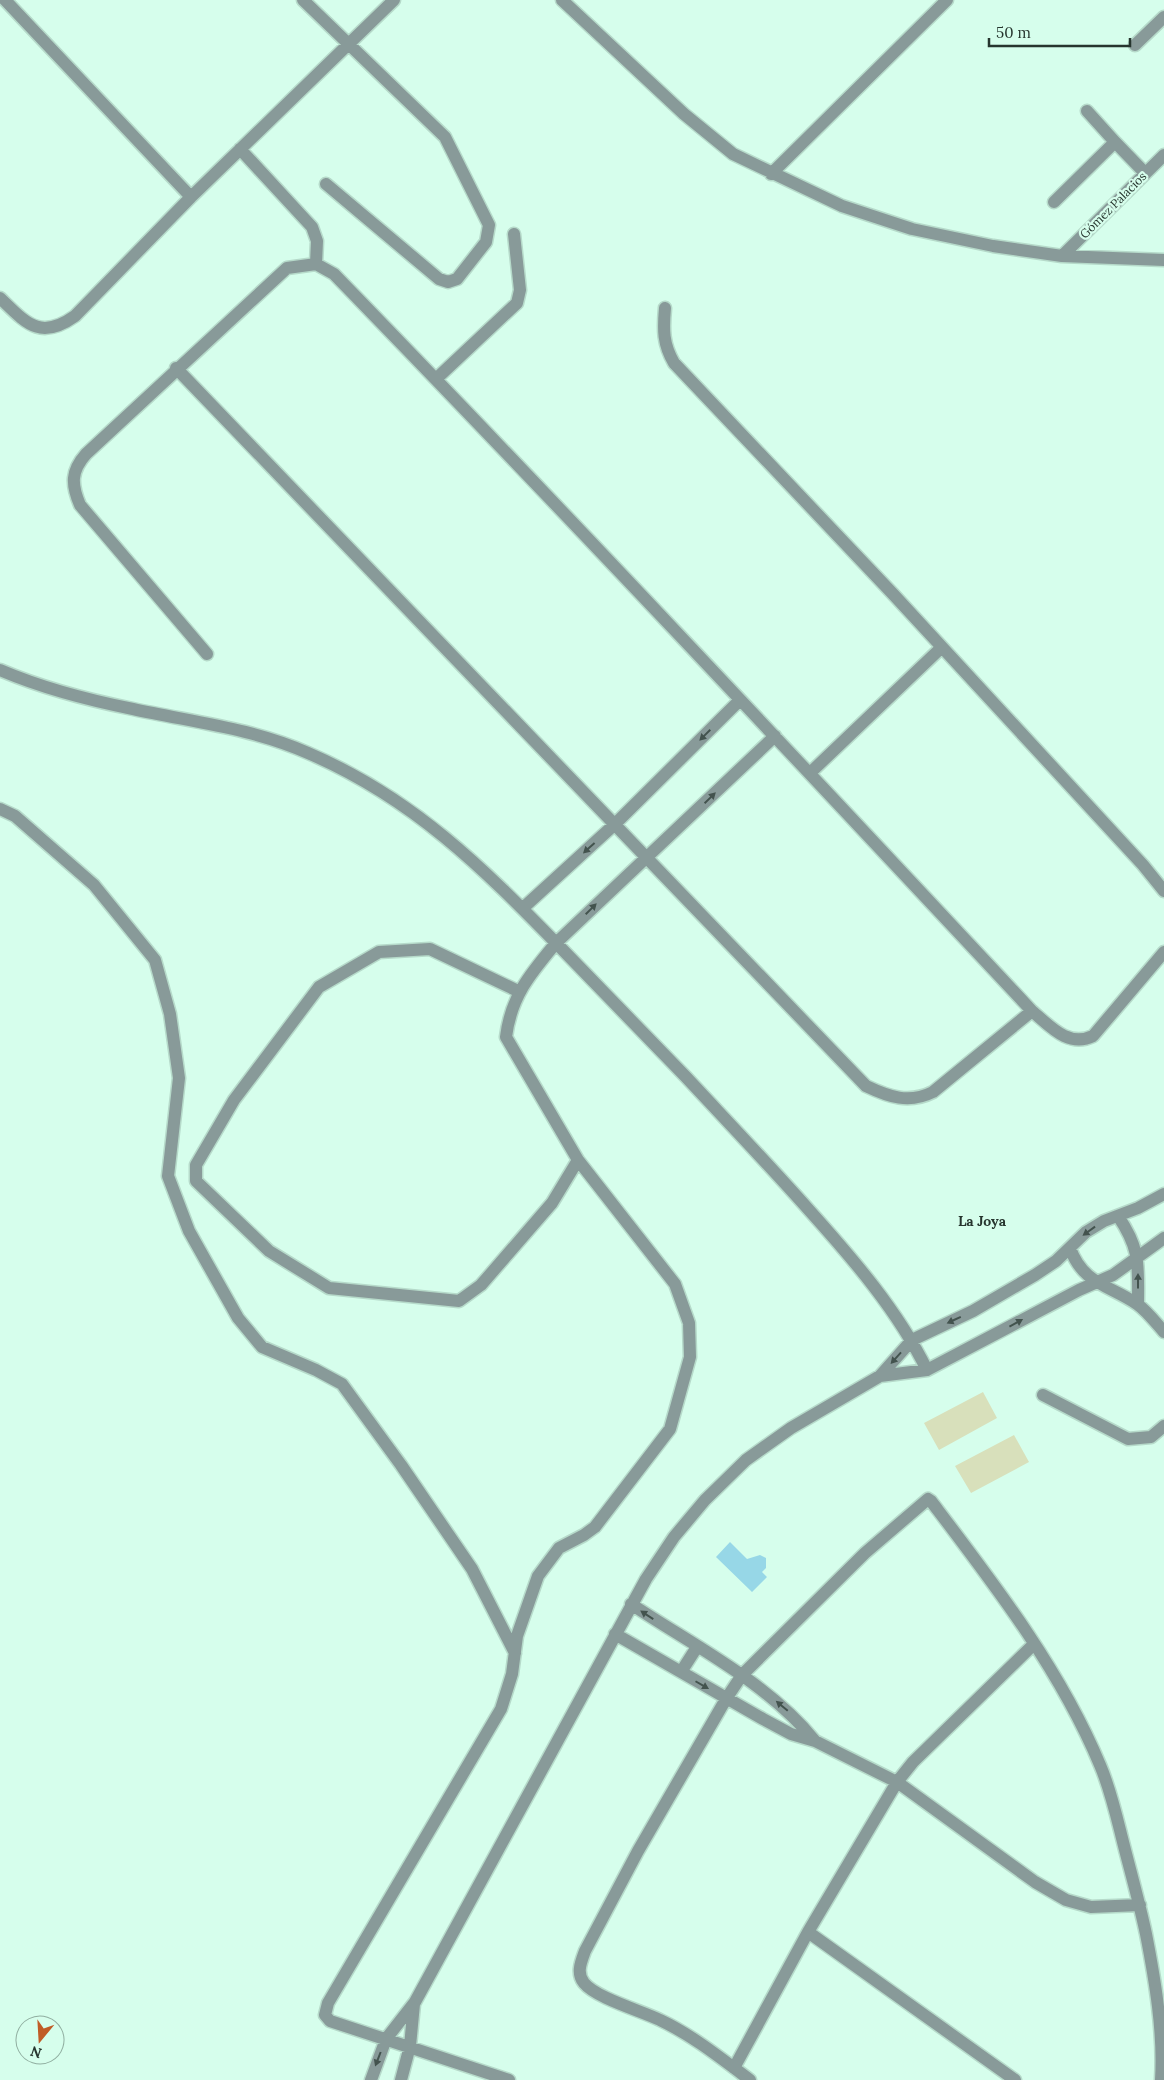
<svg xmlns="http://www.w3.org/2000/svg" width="1164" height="2080" viewBox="0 0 1164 2080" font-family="Lora,serif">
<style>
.green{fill:#d8e0bb}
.water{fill:#97d7e7}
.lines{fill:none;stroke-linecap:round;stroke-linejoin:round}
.minor-casing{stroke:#b6daca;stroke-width:15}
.minor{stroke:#889a99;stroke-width:12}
.oneway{fill:#43534e}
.labels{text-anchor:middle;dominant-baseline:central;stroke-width:4.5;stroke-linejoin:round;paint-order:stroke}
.street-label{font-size:12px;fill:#26352e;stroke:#d6feec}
.neighbourhood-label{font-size:14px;font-weight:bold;fill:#26352e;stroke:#d6feec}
</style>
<rect width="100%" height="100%" fill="#d6feec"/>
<path class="green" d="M983 1392 997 1418 939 1450 924 1423Z
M1014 1435 1029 1462 971 1493 955 1466Z"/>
<path class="water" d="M730 1542 747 1559 760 1555 766 1558V1568L762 1572 767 1577 752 1592 716 1557Z"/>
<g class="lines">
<defs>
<path id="minor" d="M5 0 191 197
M303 0 445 137 489 225 486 242 457 279 448 282 439 279 326 184
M562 0 684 114 733 154 842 206 912 229 993 246 1062 256 1164 260
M1135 45 1164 17
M1087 111 1115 142
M240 149 312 227 317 241 316 264
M771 174 947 0
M1054 202 1115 142 1145 173
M1062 256 1164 155
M0 298C26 323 40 341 75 316L191 197 394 0
M665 308C663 330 663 344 674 363L893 594 1143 865 1164 891
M176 368 866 1086C889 1097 909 1104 933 1092L1032 1011
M436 379 517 303 520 290 514 234
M207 654 80 505C71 484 71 471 86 454L287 268 316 264 334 274C570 517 801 764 1032 1011 1050 1026 1068 1048 1093 1036L1164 952
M0 670C42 688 88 700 133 709 192 722 252 728 308 753 413 798 482 867 560 947 602 990 644 1034 686 1077 727 1121 769 1165 809 1210 853 1259 898 1311 927 1370
M810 773 941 648
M0 809 15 816 94 885 155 960 170 1014 179 1078 168 1176 189 1231 238 1318 262 1347 316 1370 342 1384 401 1465 472 1569 515 1653
M523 908 615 824 740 700
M520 992 430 949 379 952 319 987 234 1100 196 1165V1181L269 1251 329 1288 459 1301 481 1285 552 1203 578 1160
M1118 1216C1141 1250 1138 1265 1138 1304
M1070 1248C1083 1284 1109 1285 1137 1304 1147 1311 1156 1323 1164 1332
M880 1376 927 1370 1079 1290 1113 1275 1164 1238
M1043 1395 1128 1439 1151 1437 1164 1426
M631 1604C694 1646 767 1682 815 1741
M615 1634 763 1719 791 1734 815 1741 897 1782 1035 1882 1066 1900 1091 1907 1140 1905
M681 1672 697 1647
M808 1932 1015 2080
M734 2068 808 1932 897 1782 913 1762 1034 1644
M371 2080 386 2039 415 2002 646 1579 674 1537 705 1500 746 1460 791 1428 880 1376 912 1340 973 1311 1035 1275 1056 1261 1086 1232 1104 1221 1138 1208 1164 1194
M401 2080 410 2046 414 2004
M509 2080 330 2021 325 2015 328 2003 501 1709 512 1674 517 1636 538 1576 559 1548 584 1535 595 1527 670 1429 690 1357 689 1323 675 1284 578 1160 506 1037C511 996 531 973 556 943L775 736
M750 2080C722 2059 692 2035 660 2020 642 2011 596 1998 584 1983 576 1973 581 1962 585 1951L638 1851 726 1699 742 1675 865 1553 928 1499 931 1501C994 1584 1060 1669 1100 1765 1110 1788 1116 1814 1122 1838 1130 1870 1139 1901 1146 1934 1155 1980 1164 2033 1161 2080"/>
</defs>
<use href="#minor" class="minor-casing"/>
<use href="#minor" class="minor"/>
</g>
<defs><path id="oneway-solid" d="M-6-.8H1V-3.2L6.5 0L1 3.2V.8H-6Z" transform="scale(1.25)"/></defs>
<g class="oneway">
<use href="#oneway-solid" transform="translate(705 735) rotate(135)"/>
<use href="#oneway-solid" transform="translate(710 798) rotate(-44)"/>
<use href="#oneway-solid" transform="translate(589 848) rotate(138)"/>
<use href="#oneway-solid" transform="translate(591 909) rotate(-45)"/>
<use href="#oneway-solid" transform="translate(1089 1231) rotate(144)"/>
<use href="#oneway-solid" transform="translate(1138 1281) rotate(-90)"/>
<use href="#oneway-solid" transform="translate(954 1320) rotate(155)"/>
<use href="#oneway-solid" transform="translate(1016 1323) rotate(-29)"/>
<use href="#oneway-solid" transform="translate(896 1358) rotate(132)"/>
<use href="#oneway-solid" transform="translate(647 1615) rotate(-147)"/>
<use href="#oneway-solid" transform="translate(702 1685) rotate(30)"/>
<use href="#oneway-solid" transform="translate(782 1706) rotate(-140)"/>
<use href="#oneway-solid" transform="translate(378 2059) rotate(111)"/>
</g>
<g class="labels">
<g class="street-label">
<text transform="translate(1113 205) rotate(-45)">Gómez Palacios</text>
</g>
<g class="neighbourhood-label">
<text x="982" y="1221">La Joya</text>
</g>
</g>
<g transform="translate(40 2040) rotate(198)"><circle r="24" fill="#d6feec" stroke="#90aea0"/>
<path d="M0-4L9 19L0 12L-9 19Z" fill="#c05c26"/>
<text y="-8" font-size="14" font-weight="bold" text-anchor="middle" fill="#26352e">N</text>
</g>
<path d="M989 38v8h141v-8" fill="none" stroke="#26352e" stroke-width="2.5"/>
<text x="996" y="38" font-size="15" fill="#26352e" stroke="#d6feec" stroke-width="4" paint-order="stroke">50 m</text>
</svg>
